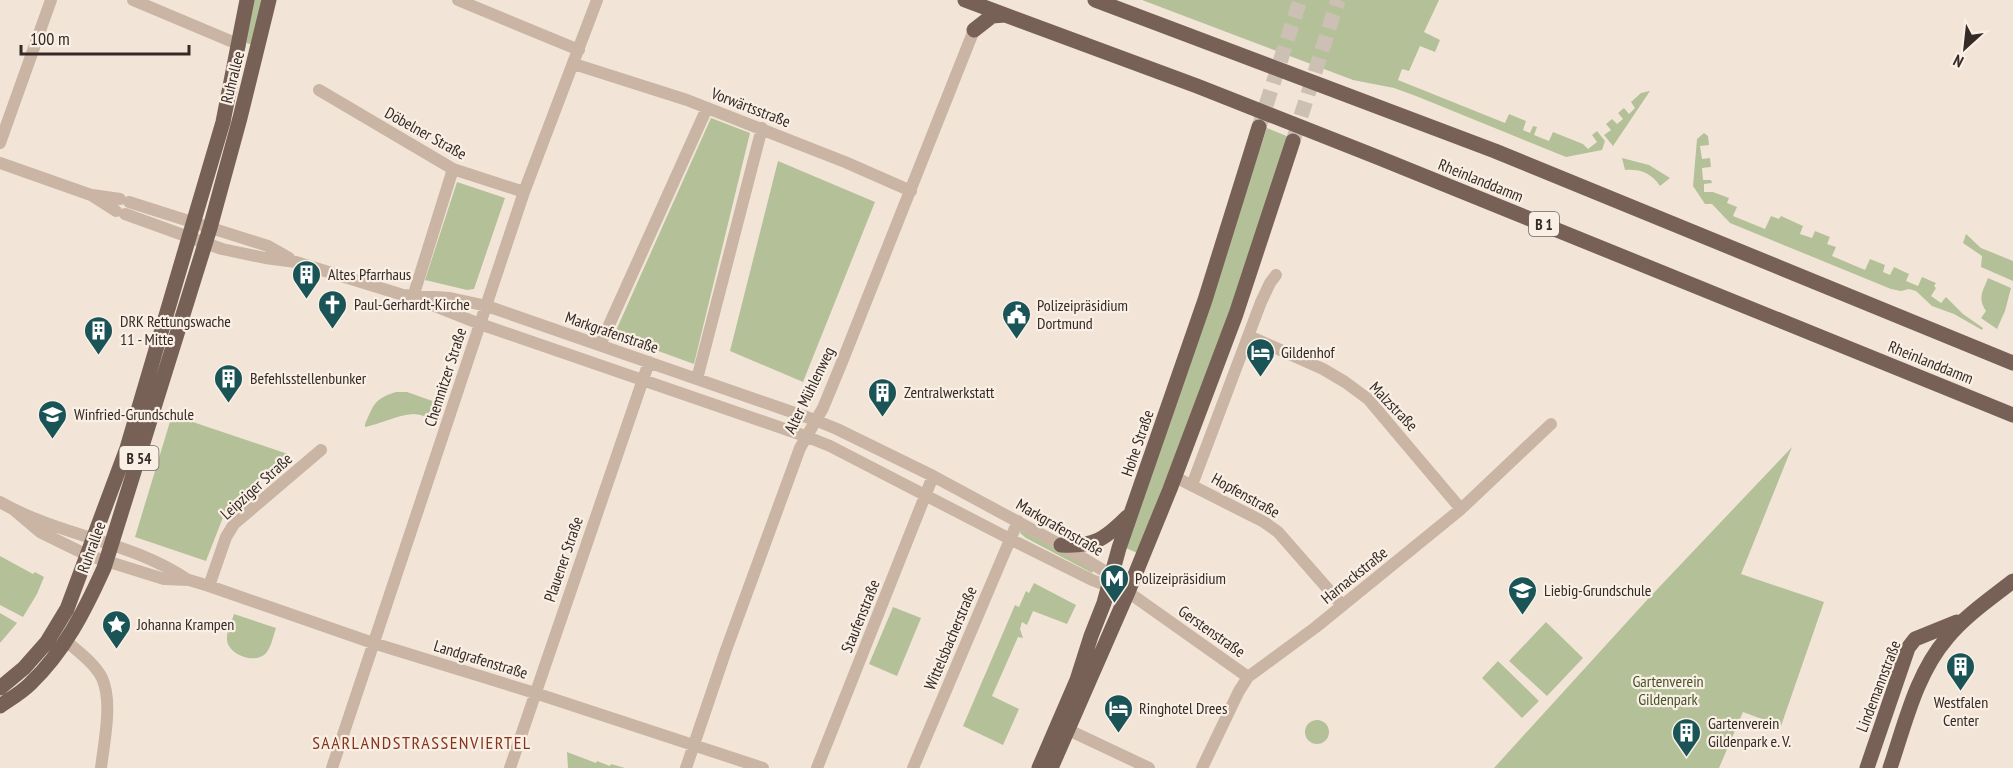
<svg xmlns="http://www.w3.org/2000/svg" width="2013" height="768" viewBox="0 0 2013 768" font-family="'PT Sans Narrow',sans-serif">
<style>
.green{fill:#b4c198}
.lines{fill:none;stroke-linecap:round;stroke-linejoin:round}
.major-tunnel{stroke:#ccc0b4;stroke-width:15;stroke-dasharray:15 8;stroke-linecap:butt}
.minor{stroke:#cab5a4;stroke-width:12}
.major{stroke:#776156;stroke-width:15}
.labels{text-anchor:middle;dominant-baseline:central;stroke-width:4.5;stroke-linejoin:round;paint-order:stroke}
.shield{fill:#f9efe4;stroke:#70655f;stroke-width:1.5}
.shield-label{font-size:15px;font-weight:bold;fill:#352a26}
.street-label{font-size:16px;fill:#352a26;stroke:#f9efe4}
.poi-label{font-size:16px;fill:#352a26;stroke:#f9efe4;text-anchor:start}
.park-label{font-size:16px;fill:#455429;stroke:#f9efe4}
.neighbourhood-label{font-size:18px;letter-spacing:1.5px;fill:#86341d;stroke:#f9efe4}
</style>
<rect width="100%" height="100%" fill="#f2e5d8"/>
<path class="green" d="M253 0H264L254 45 246 43Z
M1142 0H1439L1424 32 1440 40 1435 52 1420 46 1409 71 1402 69 1398 80 1505 123 1509 114 1526 121 1523 130 1530 133 1533 126 1537 127 1534 135 1549 141 1553 132 1583 144 1588 149 1597 142 1592 135 1597 131 1605 141 1602 150 1566 157 1416 96 1394 88 1353 80Z
M1650 91 1613 146 1604 135 1611 130 1606 124 1612 119 1617 124 1623 119 1618 113 1624 108 1629 114 1635 108 1631 102 1641 93Z
M711 118 750 133 694 364 614 335Z
M1267 128 1289 137 1216 351 1137 553 1126 548Z
M1704 133 1708 136 1709 145 1700 146 1702 159 1710 158 1711 167 1702 168 1703 180H1711L1712 183 1704 184V192H1713L1729 198 1727 203 1737 207 1733 216 1765 229 1771 216 1779 219 1781 216 1803 226 1800 234 1812 238 1815 231 1830 237 1827 244 1836 247 1832 256 1865 270 1870 259 1885 265 1883 272 1890 275 1894 267 1909 274 1906 281 1918 286 1922 277 1936 283 1934 286 1936 288 1931 296 1941 303 1946 297 1963 314 1983 328 1982 330 1954 314 1932 306 1916 291 1909 289 1901 291 1891 289 1730 223 1712 204H1705L1693 186 1697 139Z
M1622 158 1649 165 1670 178 1660 186C1651 173 1641 169 1625 170Z
M778 161 875 202 803 382 730 351Z
M457 182 505 198 474 289 467 290 425 280Z
M1966 234 1981 248 2013 261V281L1981 267 1982 256 1963 243Z
M1988 278 2011 288 2005 311 1997 329 1981 318 1986 311C1977 298 1983 291 1988 278Z
M396 392H407L441 404 432 419C426 417 420 414 413 414 397 415 381 424 365 427V424C374 404 374 399 396 392Z
M172 415 288 454 227 507 206 561 135 537Z
M1792 447 1741 574 1824 602 1781 726 1743 712 1719 768H1494L1647 600Z
M1021 530 1094 569 1092 573 1026 538 1020 533Z
M0 556 33 574 35 572 44 577 37 594 23 617 0 605Z
M1034 583 1076 605 1067 624 1033 611 1027 625 1022 622 1020 629 1023 638 1018 637 992 696 1019 709 1003 745 963 726 1015 605 1019 607 1026 591 1029 593Z
M893 607 921 618 897 676 869 664Z
M0 613 17 623 0 643Z
M234 614 276 628C273 636 271 650 264 655 252 664 225 653 227 637 227 630 232 621 234 614Z
M1546 622 1583 658 1547 696 1509 661Z
M1498 661 1539 701 1522 718 1482 678Z
M1305 732a12 12 0 1 1 24 0a12 12 0 1 1-24 0Z
M567 752 596 763 597 761 610 766 611 764 625 768H568Z"/>
<g class="lines">
<path class="major-tunnel" d="M1259 127 1300 0
M1294 138 1338 0"/>
<path class="minor" d="M133 0 240 45
M458 0 579 50
M574 64 687 100 845 162 911 191
M319 90 453 169 524 192
M0 143 51 0
M0 163 91 195 116 211
M92 195 120 199
M129 202 268 246 289 258
M125 214 222 249 265 258 296 262 403 295 450 298 487 306 815 420 837 429 933 476 1061 545 1111 575 1128 592 1248 677
M413 297 453 169
M422 301 480 324 805 436 830 446 1010 539 1092 580 1116 589
M1249 336 1323 369 1345 382 1368 399 1461 509
M600 345 707 108
M697 379 762 128
M1175 477 1264 522 1278 532 1342 605
M1192 485 1261 302 1270 283 1276 275
M0 502C59 536 131 541 188 580
M14 510 40 532 87 555 164 579 189 580 209 586 373 643 535 693 763 768
M209 586 226 537 234 524 321 450
M66 641C78 651 95 664 102 678 113 702 104 742 101 768
M1060 726 1149 768
M332 768 524 192 597 0
M510 768 649 362
M686 768 726 650 800 448 823 408 842 362 974 30
M817 768 933 476
M913 768 1018 521
M1202 768 1239 691 1248 677 1316 627 1461 509 1551 424"/>
<path class="major" d="M965 0 1197 86 1377 157 2013 415
M1095 0 1495 151 2013 363
M974 30 992 16 1005 15
M1061 545C1094 547 1105 539 1127 517
M0 688 24 668 47 642 67 609 127 448 223 122 247 0
M0 706C10 699 21 693 30 684 64 652 85 610 104 568L210 228 240 118 269 0
M1039 768 1077 680 1091 636 1104 603 1119 548 1205 300 1259 127
M1051 768 1128 592 1170 489 1236 314 1293 141
M1867 768 1908 648 1915 639 1957 622
M1890 768C1905 724 1916 674 1947 638 1965 616 1990 599 2013 581"/>
</g>
<defs>
<symbol id="building-pin" viewBox="-11 -11 22 30"><path d="M0 17L-7.5 6A9.5 9.5 0 1 1 7.5 6Z" fill="#1a5457" stroke="#f9efe4"/><path d="M-4-6H4V6H1V3H-1V6H-4ZM-2.5-4.3h1.7v1.8h-1.7ZM.8-4.3h1.7v1.8H.8ZM-2.5-1h1.7V.8h-1.7ZM.8-1h1.7V.8H.8Z" fill="#fff"/></symbol>
<symbol id="church-pin" viewBox="-11 -11 22 30"><path d="M0 17L-7.5 6A9.5 9.5 0 1 1 7.5 6Z" fill="#1a5457" stroke="#f9efe4"/><path d="M-1.2-6h2.4v3.5h3.3v2.4h-3.3V6h-2.4V-.1h-3.3v-2.4h3.3Z" fill="#fff"/></symbol>
<symbol id="civic-pin" viewBox="-11 -11 22 30"><path d="M0 17L-7.5 6A9.5 9.5 0 1 1 7.5 6Z" fill="#1a5457" stroke="#f9efe4"/><path d="M-.6-6.5H3V-4.5H.6V-3L4-1V1h2V6H-6V1h2V-1L-.6-3ZM-1.2 2.5V6h2.4V2.5Z" fill="#fff"/></symbol>
<symbol id="hotel-pin" viewBox="-11 -11 22 30"><path d="M0 17L-7.5 6A9.5 9.5 0 1 1 7.5 6Z" fill="#1a5457" stroke="#f9efe4"/><path d="M-6-4.5h1.5V1H6V5H4.5V3h-9V5H-6ZM-4 0a1.8 1.8 0 1 1 3.6 0ZM.5 0V-2.5h3Q6-2.5 6 0Z" fill="#fff"/></symbol>
<symbol id="school-pin" viewBox="-11 -11 22 30"><path d="M0 17L-7.5 6A9.5 9.5 0 1 1 7.5 6Z" fill="#1a5457" stroke="#f9efe4"/><path d="M0-5L7-2L0 1L-7-2ZM-4 1L0 2.5L4 1V4Q0 6-4 4Z" fill="#fff"/></symbol>
<symbol id="metro-pin" viewBox="-11 -11 22 30"><path d="M0 17L-7.5 6A9.5 9.5 0 1 1 7.5 6Z" fill="#1a5457" stroke="#f9efe4"/><path d="M-5.5 5V-5H-3L0 0L3-5H5.5V5H3V-.5L0 4L-3-.5V5Z" fill="#fff"/></symbol>
<symbol id="sight-pin" viewBox="-11 -11 22 30"><path d="M0 17L-7.5 6A9.5 9.5 0 1 1 7.5 6Z" fill="#1a5457" stroke="#f9efe4"/><path d="M0-6L1.8-2.2L6-1.7L2.9 1.2L3.7 5.4L0 3.3L-3.7 5.4L-2.9 1.2L-6-1.7L-1.8-2.2Z" fill="#fff"/></symbol>
</defs>
<g fill-rule="evenodd">
<use href="#building-pin" x="290" y="258" width="33" height="45"/>
<use href="#church-pin" x="316" y="288" width="33" height="45"/>
<use href="#civic-pin" x="1000" y="298" width="33" height="45"/>
<use href="#building-pin" x="82" y="314" width="33" height="45"/>
<use href="#hotel-pin" x="1244" y="336" width="33" height="45"/>
<use href="#building-pin" x="212" y="362" width="33" height="45"/>
<use href="#building-pin" x="866" y="376" width="33" height="45"/>
<use href="#school-pin" x="36" y="398" width="33" height="45"/>
<use href="#metro-pin" x="1098" y="562" width="33" height="45"/>
<use href="#school-pin" x="1506" y="574" width="33" height="45"/>
<use href="#sight-pin" x="100" y="608" width="33" height="45"/>
<use href="#building-pin" x="1944" y="650" width="33" height="45"/>
<use href="#hotel-pin" x="1102" y="692" width="33" height="45"/>
<use href="#building-pin" x="1670" y="716" width="33" height="45"/>
</g>
<g class="labels">
<g class="shield">
<rect x="1529" y="212" width="30" height="24" rx="4.5"/>
<rect x="119.5" y="446" width="39" height="24" rx="4.5"/>
</g>
<g class="shield-label">
<text x="1544" y="224">B 1</text>
<text x="139" y="458">B 54</text>
</g>
<g class="street-label">
<text transform="translate(232 77) rotate(-76)">Ruhrallee</text>
<text transform="translate(751 107) rotate(21)">Vorwärtsstraße</text>
<text transform="translate(426 133) rotate(29)">Döbelner Straße</text>
<text transform="translate(1481 180) rotate(22)">Rheinlanddamm</text>
<text transform="translate(612 332) rotate(19)">Markgrafenstraße</text>
<text transform="translate(1931 362) rotate(22)">Rheinlanddamm</text>
<text transform="translate(445 377) rotate(-72)">Chemnitzer Straße</text>
<text transform="translate(809 390) rotate(-64)">Alter Mühlenweg</text>
<text transform="translate(1394 406) rotate(46)">Malzstraße</text>
<text transform="translate(1137 443) rotate(-71)">Hohe Straße</text>
<text transform="translate(256 486) rotate(-42)">Leipziger Straße</text>
<text transform="translate(1246 495) rotate(29)">Hopfenstraße</text>
<text transform="translate(1060 527) rotate(30)">Markgrafenstraße</text>
<text transform="translate(91 547) rotate(-70)">Ruhrallee</text>
<text transform="translate(563 559) rotate(-71)">Plauener Straße</text>
<text transform="translate(1354 575) rotate(-39)">Harnackstraße</text>
<text transform="translate(860 616) rotate(-68)">Staufenstraße</text>
<text transform="translate(1212 631) rotate(35)">Gerstenstraße</text>
<text transform="translate(950 638) rotate(-67)">Wittelsbacherstraße</text>
<text transform="translate(481 659) rotate(17)">Landgrafenstraße</text>
<text transform="translate(1878 686) rotate(-69)">Lindemannstraße</text>
</g>
<g class="poi-label">
<text x="328" y="274">Altes Pfarrhaus</text>
<text x="354" y="304">Paul-Gerhardt-Kirche</text>
<text x="1037" y="305">Polizeipräsidium<tspan x="1037" dy="18">Dortmund</tspan></text>
<text x="120" y="321">DRK Rettungswache<tspan x="120" dy="18">11 - Mitte</tspan></text>
<text x="1281" y="352">Gildenhof</text>
<text x="250" y="378">Befehlsstellenbunker</text>
<text x="904" y="392">Zentralwerkstatt</text>
<text x="74" y="414">Winfried-Grundschule</text>
<text x="1135" y="578">Polizeipräsidium</text>
<text x="1544" y="590">Liebig-Grundschule</text>
<text x="137" y="624">Johanna Krampen</text>
<text x="1961" y="702" text-anchor="middle">Westfalen<tspan x="1961" dy="18">Center</tspan></text>
<text x="1139" y="708">Ringhotel Drees</text>
<text x="1708" y="723">Gartenverein<tspan x="1708" dy="18">Gildenpark e. V.</tspan></text>
</g>
<g class="park-label">
<text x="1668" y="681">Gartenverein<tspan x="1668" dy="18">Gildenpark</tspan></text>
</g>
<g class="neighbourhood-label">
<text x="422" y="742">SAARLANDSTRASSENVIERTEL</text>
</g>
</g>
<g transform="translate(1965 48) rotate(207)" stroke="#f9efe4" stroke-width="4.5" paint-order="stroke">
<path d="M0-4.5L10 22L0 15L-10 22Z" fill="#352a26"/>
<text y="-9" font-size="16" font-weight="bold" text-anchor="middle" fill="#352a26">N</text>
</g>
<path d="M21 45v9h168v-9" fill="none" stroke="#352a26" stroke-width="3"/>
<text x="30" y="45" font-size="18" fill="#352a26" stroke="#f9efe4" stroke-width="4.5" paint-order="stroke">100 m</text>
</svg>
